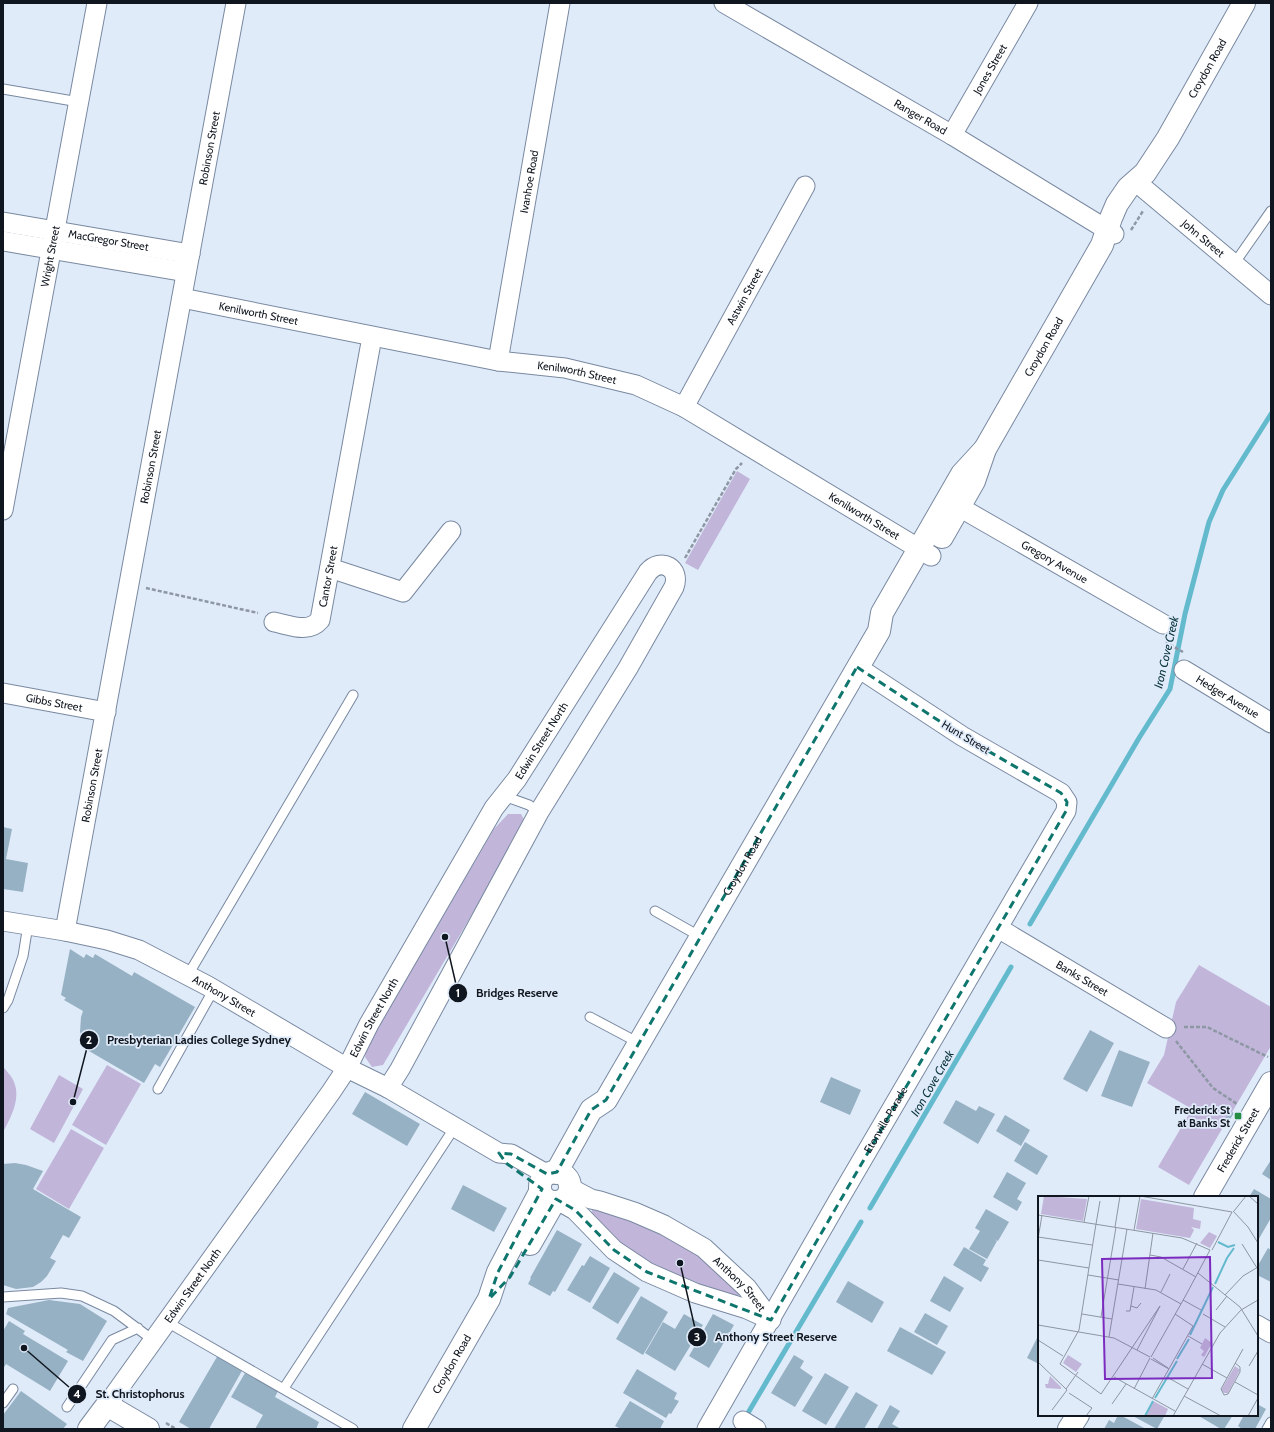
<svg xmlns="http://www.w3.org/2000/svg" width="1274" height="1432" viewBox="0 0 1274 1432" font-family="Cabin,sans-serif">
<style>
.green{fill:#c1b5da}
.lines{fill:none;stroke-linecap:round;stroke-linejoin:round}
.stream{stroke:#64bacd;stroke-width:5}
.building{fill:#96b1c3}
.lane-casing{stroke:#7989a0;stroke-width:11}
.street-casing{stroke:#7989a0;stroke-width:21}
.secondary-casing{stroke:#7989a0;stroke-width:24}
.primary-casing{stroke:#7989a0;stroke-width:24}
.path{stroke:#8e97a4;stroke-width:2.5;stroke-dasharray:4 2;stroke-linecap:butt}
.lane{stroke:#fff;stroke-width:9}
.street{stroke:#fff;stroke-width:19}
.secondary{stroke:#fff;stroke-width:22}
.primary{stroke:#fff;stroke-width:22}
.marked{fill:none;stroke:#0f766e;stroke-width:3;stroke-dasharray:8 5;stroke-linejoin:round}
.poi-dot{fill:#238c42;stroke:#e0ebfa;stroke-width:1.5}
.labels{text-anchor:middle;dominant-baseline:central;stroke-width:3.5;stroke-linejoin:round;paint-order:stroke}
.street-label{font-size:11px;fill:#10161f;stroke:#e0ebfa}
.poi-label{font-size:11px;font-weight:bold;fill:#10161f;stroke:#e0ebfa;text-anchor:end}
.water-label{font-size:12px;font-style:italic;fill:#08333b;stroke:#e0ebfa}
.inset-river{fill:none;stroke:#64bacd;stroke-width:2}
.inset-road{fill:none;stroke:#8d96a2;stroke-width:1}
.view{fill:#7b2cbf;fill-opacity:0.15;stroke:#7b2cbf;stroke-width:2}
.inset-edge{fill:none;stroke:#10161f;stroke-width:2}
.leader{fill:none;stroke:#10161f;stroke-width:1.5}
.callout-dot{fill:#10161f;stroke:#e0ebfa;stroke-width:1.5}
.mark-label{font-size:12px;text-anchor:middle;font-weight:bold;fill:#fff}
.callout-label{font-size:12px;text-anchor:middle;font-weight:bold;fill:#10161f;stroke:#e0ebfa;stroke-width:3.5;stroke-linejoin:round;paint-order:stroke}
</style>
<rect width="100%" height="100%" fill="#e0ebfa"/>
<path class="green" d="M737 471 750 479 698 570 685 563Z
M508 814H521L526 823 383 1065 372 1067 365 1057 367 1046 494 829Z
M1199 965 1271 1007V1046L1189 1185 1158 1167 1192 1109 1147 1083 1164 1055 1176 1002Z
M107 1065 141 1084 106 1145 72 1125Z
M3 1066C6 1071 12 1076 14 1082 21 1099 11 1117 3 1132Z
M59 1075 83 1089 54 1143 30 1129Z
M71 1129 104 1148 69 1209 36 1189Z
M598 1207 649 1224 699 1252 740 1291 738 1297 680 1281 626 1250 590 1217 592 1210Z"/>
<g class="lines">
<path class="stream" d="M1030 924 1139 738 1170 689 1185 614 1209 522 1223 490 1271 414
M870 1208 1011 967
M745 1418 861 1222"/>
</g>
<path class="building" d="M3 827 12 829 6 859 28 863 23 892 3 889Z
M70 949 84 958 86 954 93 958 95 954 132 976 134 972 195 1007 160 1067 155 1064 144 1083 89 1051 85 1045 80 1032 81 1017 83 1011 64 1000 66 998 61 995Z
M1090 1030 1114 1043 1087 1092 1063 1079Z
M1119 1050 1150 1062 1132 1107 1101 1096Z
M831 1077 861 1090 850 1115 820 1102Z
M365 1092 420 1124 407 1146 352 1114Z
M956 1100 976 1111 979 1106 995 1114 978 1144 943 1123Z
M1230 1111 1234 1113 1229 1121 1225 1119Z
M1005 1115 1030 1130 1021 1146 996 1131Z
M1025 1142 1048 1156 1037 1175 1014 1161Z
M1271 1160V1180L1262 1174Z
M15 1163 26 1165 43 1171 33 1189 81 1217 69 1238 63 1235 50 1258 56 1261 47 1276 41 1282 33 1287 16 1289 3 1285V1164Z
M1007 1172 1026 1183 1017 1199 1022 1202 1017 1211 993 1197Z
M463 1185 507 1208 494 1232 451 1209Z
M1254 1189 1271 1199V1218L1257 1242V1197H1249Z
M986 1209 1009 1222 998 1241 994 1239 997 1241 987 1259 969 1249 980 1231 975 1228Z
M557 1230 582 1244 555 1292 553 1291 550 1296 528 1284 531 1278H530Z
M964 1247 986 1260 983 1265 989 1268 981 1282 953 1265Z
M1268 1248 1271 1250V1282L1257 1275V1267Z
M590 1256 610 1268 590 1303 567 1290 582 1265 584 1266Z
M614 1272 640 1288 618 1324 592 1308Z
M944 1276 964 1288 950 1312 930 1301Z
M848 1281 884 1302 872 1323 836 1302Z
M641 1296 668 1312 643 1355 616 1339Z
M49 1300 80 1304 107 1321 83 1361 66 1352 68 1350 6 1314 8 1308Z
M925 1313 948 1326 937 1345 914 1332Z
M684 1314 703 1325 675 1371 645 1353 663 1322 675 1329Z
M713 1314 734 1325 709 1368 689 1356Z
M9 1321 25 1331 23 1334 68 1361 50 1391 6 1364 3 1369V1331Z
M900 1327 946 1352 932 1375 887 1351Z
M1039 1334V1364L1027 1358Z
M218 1355 243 1369 209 1429H191L179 1422Z
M794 1355 804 1361 800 1368 813 1377 795 1407 771 1393Z
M637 1369 677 1393 674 1399 679 1401 671 1414 669 1413 666 1418 623 1393Z
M245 1373 278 1391 275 1397 319 1422 316 1429H282L280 1428 279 1429H255L263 1415 231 1397Z
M825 1373 849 1387 826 1425 802 1411Z
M21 1391 67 1424 63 1429H3V1415Z
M856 1392 878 1405 864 1429H834Z
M630 1401 664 1421 660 1429H621L615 1426Z
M1257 1404 1266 1409 1255 1429H1242L1238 1426 1244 1415H1257Z
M890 1405 900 1411 892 1424 901 1429H877Z
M1118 1415H1120L1146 1429H1104L1109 1420 1114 1423Z
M1131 1415H1165L1157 1429Z
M1197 1415H1233L1224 1429H1221Z"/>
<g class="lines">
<defs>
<path id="lane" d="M3 89 79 102
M1234 264 1271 211
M504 796 529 805 539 812
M655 911 701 937
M188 975 353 695
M3 1008 8 1000 23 956 28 925
M590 1017 639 1043
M158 1089 214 989
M3 1297 61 1293 82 1296 114 1311 153 1340
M167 1322 353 1429
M284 1388 449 1136 454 1126
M3 1403 13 1389
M67 1407 112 1340 138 1328
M1267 1429 1271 1422"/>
<g id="street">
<path id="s1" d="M724 3 952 135 1114 234"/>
<path id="s2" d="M952 135 1028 3"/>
<path id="s3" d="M1135 181 1271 295"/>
<path id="s4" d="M3 222 190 254"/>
<path d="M3 241 186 272"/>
<path id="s5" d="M182 298 498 361 565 368 636 385 684 407 931 556"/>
<path id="s6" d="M498 361 560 3"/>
<path id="s7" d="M684 407 805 186"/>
<path id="s8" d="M947 500 1163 624"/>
<path id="s9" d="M3 510 97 3"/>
<path d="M330 568 403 592 451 531"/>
<path id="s10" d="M274 622C290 625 308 634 320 620L372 337"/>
<path id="s11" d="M1184 670 1271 723"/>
<path id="s12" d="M3 693 106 712"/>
<path id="s13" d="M3 921 65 931 107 940 139 950 208 986 347 1068 388 1088 499 1153 511 1154 548 1175"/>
<path id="s14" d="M998 928 1166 1028"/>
<path id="s15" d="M65 931 236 3"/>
<path id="s16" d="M570 1188 591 1199 600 1201 634 1212 664 1225 704 1248 747 1288 770 1319"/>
<path d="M559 1201 575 1210 614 1250 647 1272 695 1293 747 1309 771 1320"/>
<path d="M1257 1325 1271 1333"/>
<path id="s17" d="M107 1405 331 1092 347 1068 369 1024 494 808 517 779 648 572C661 557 681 568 674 587L628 668 539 812 400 1069 388 1088"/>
<path d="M743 1421 756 1429"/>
<path id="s18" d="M707 1429 838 1201 1066 811 1067 802 1061 793 962 736 857 667"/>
</g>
<g id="secondary">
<path id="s19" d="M942 537 974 481 985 449 1102 245 1111 218 1117 204 1128 188 1145 173 1168 138 1244 3"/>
<circle cx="555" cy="1187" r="15"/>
<path id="s20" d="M556 1173 591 1110 606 1100 879 631 882 613 962 474 985 449"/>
<path d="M530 1244 554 1202"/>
<path d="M89 1429 107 1405 148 1429"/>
<path id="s21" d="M414 1429 489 1299 498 1272 540 1192"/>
</g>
<g id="primary">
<path id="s22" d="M1205 1197 1271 1083"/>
<path d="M1069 1429 1078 1415"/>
</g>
</defs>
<use href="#lane" class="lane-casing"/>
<use href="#street" class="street-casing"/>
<use href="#secondary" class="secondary-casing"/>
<use href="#primary" class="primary-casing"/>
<path class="path" d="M1131 230 1143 211
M685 558 736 469 742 463
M146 588 258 613
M1167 640V643L1183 652
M1184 1027H1207L1268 1057
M1176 1041 1213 1088 1237 1104
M166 1423 176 1429"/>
<use href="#lane" class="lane"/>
<use href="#street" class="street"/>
<use href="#secondary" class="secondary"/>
<use href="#primary" class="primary"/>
</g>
<path class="marked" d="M857 667 962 736 1061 793 1067 802 1066 811 771 1320 647 1272 614 1250 575 1210 556 1199 510 1277 489 1299 498 1272 542 1189 506 1163 499 1153 511 1154 547 1174 557 1172 591 1110 606 1100Z"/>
<rect class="poi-dot" x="1234" y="1112" width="8" height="8" rx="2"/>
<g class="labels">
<g class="street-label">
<text stroke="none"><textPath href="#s19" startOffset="541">Croydon Road</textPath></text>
<text stroke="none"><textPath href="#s2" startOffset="76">Jones Street</textPath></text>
<text stroke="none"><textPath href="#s1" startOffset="227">Ranger Road</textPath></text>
<text stroke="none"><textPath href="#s15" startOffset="796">Robinson Street</textPath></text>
<text stroke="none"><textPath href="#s6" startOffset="182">Ivanhoe Road</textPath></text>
<text stroke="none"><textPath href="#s3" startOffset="89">John Street</textPath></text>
<text stroke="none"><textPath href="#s4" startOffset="107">MacGregor Street</textPath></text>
<text stroke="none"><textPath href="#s9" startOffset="258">Wright Street</textPath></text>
<text stroke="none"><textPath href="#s7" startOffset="126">Astwin Street</textPath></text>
<text stroke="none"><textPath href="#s5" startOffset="78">Kenilworth Street</textPath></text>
<text stroke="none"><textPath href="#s19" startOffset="216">Croydon Road</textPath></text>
<text stroke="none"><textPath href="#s5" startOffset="402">Kenilworth Street</textPath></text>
<text stroke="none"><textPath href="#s15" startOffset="472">Robinson Street</textPath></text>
<text stroke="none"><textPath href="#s5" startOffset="726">Kenilworth Street</textPath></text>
<text stroke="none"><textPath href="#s8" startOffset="124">Gregory Avenue</textPath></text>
<text stroke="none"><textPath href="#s10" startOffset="93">Cantor Street</textPath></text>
<text stroke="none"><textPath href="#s11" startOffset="51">Hedger Avenue</textPath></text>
<text stroke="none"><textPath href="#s12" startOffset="52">Gibbs Street</textPath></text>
<text transform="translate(966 737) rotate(31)">Hunt Street</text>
<text stroke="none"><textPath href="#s17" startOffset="795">Edwin Street North</textPath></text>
<text stroke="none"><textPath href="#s15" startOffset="148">Robinson Street</textPath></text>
<text stroke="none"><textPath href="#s20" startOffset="361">Croydon Road</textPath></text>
<text stroke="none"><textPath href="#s14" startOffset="98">Banks Street</textPath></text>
<text stroke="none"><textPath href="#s13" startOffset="236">Anthony Street</textPath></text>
<text stroke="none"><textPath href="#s17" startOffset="471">Edwin Street North</textPath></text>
<text stroke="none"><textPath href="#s18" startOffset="357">Etonville Parade</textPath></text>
<text stroke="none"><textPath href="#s22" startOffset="66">Frederick Street</textPath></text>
<text stroke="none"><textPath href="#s16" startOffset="198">Anthony Street</textPath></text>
<text stroke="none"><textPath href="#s17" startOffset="147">Edwin Street North</textPath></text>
<text stroke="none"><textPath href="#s21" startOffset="75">Croydon Road</textPath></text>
</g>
<g class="poi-label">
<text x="1230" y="1110">Frederick St<tspan x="1230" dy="13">at Banks St</tspan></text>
</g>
<g class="water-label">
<text transform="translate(1166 652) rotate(-77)">Iron Cove Creek</text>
<text transform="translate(932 1083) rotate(-60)">Iron Cove Creek</text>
</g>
</g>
<g transform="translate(1038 1196)">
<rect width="220" height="220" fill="#e0ebfa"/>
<path d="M6 0 49 3 45 25 3 18ZM103 3 156 12 155 23 163 25 162 33 153 31 156 34 152 42 98 33ZM171 36 179 40 172 52 162 47ZM167 142 174 147 166 161 163 159 166 155 162 152ZM30 159 44 168 38 176 25 167ZM197 170 202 174 190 197H186L183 194ZM12 180 23 191V193L8 192 7 188H10ZM115 205 130 213 127 220H108Z" fill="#c1b5da"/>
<path class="inset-river" d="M180 46 190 51 197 49M177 88 189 62 196 52M152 139 175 91M139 163 151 143M117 202 139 165M107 220 115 205"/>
<path class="inset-road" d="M102 0 194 16M211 0 220 8M195 15 210 31 220 47M196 15 208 0M0 19 144 42 172 54M46 26 51 0M58 28 41 134 22 168 63 198 122 110 99 154M58 28 62 5M77 31 82 0M96 34 102 0M0 41 54 49M0 43 4 19M204 48 219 72M174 54 194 16M112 59 123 61 158 81M0 64 51 72M145 73 159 47M160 77 202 111 220 140M50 79 81 84M80 88 118 94 143 108M107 93 115 37M123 96 132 78M148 99 172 54M187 99 205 80 220 71M145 104 163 114M93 110 99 112 103 107M178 114 189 100M88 115H92L96 91M44 118 74 123M165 118 187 131M63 121 78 31M0 129 76 142 112 161M150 140 164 148M71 141 89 33M0 144 25 160M113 161 148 99M115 162 130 172M113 163 131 173M0 166 29 194 14 214M197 167 202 171V176L190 198 186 199 183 193 205 153M164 168 189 182M211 170 220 155M76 181 137 215M129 181 150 193M197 186 220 199M28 193 40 176M96 193 112 162M31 197 54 212 48 220M146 200 183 220M114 203 155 130 137 118M74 208 88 188M135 220 182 137 203 114 220 104M210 220 220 202"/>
<path class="view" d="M172 61 174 182 67 183 64 63Z"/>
<rect width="220" height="220" class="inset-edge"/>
</g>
<path class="leader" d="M445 937L458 993M73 1102L89 1040M680 1263L697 1337M24 1348L77 1394"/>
<g class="callout-dot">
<circle cx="445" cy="937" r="4"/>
<circle cx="73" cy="1102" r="4"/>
<circle cx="680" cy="1263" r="4"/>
<circle cx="24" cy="1348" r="4"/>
<circle cx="458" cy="993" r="10"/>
<circle cx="89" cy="1040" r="10"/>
<circle cx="697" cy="1337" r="10"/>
<circle cx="77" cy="1394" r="10"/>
</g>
<g class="mark-label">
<text x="458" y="997">1</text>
<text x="89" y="1044">2</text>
<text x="697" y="1341">3</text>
<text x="77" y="1398">4</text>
</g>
<g class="callout-label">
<text x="517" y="997">Bridges Reserve</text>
<text x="199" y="1044">Presbyterian Ladies College Sydney</text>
<text x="776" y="1341">Anthony Street Reserve</text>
<text x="140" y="1398">St. Christophorus</text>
</g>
<rect width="1274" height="1432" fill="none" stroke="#10161f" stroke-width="8"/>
</svg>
